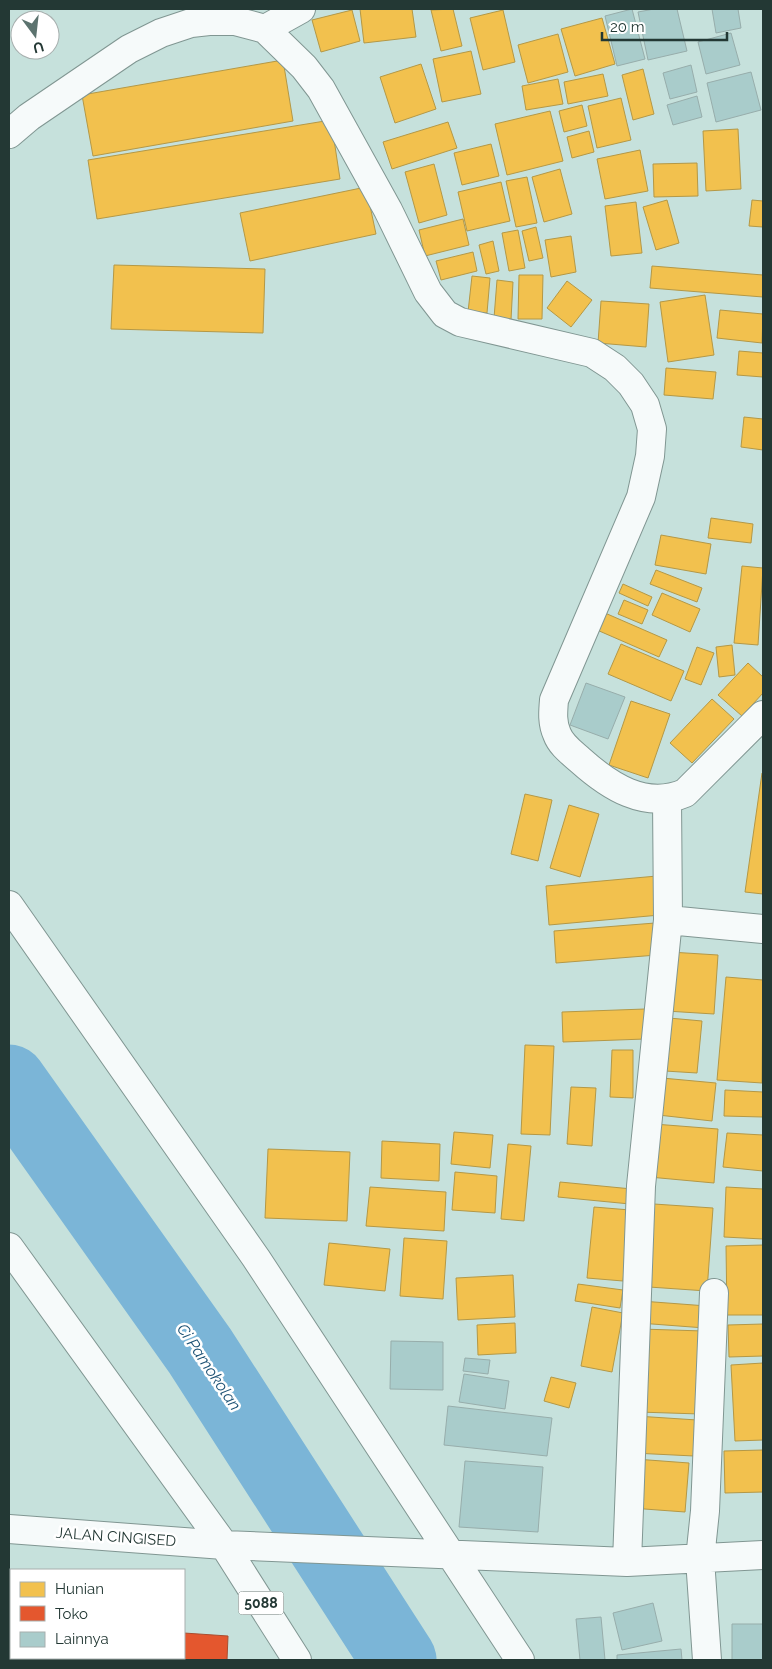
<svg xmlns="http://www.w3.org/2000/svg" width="772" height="1669" viewBox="0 0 772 1669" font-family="Raleway,sans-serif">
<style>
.homes{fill:#f2c14e;stroke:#b49846}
.shops{fill:#e4572e;stroke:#aa4e30}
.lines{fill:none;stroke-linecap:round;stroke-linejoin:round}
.river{stroke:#7bb5d7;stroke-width:75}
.building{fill:#a9cccb;stroke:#97adab}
.minor-casing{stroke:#809692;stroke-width:30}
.major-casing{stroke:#809692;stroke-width:30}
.minor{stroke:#f6fafa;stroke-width:28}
.major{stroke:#f6fafa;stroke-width:28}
.labels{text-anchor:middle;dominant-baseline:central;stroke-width:5;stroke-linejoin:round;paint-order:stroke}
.shield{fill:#fff;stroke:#657471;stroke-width:1}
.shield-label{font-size:14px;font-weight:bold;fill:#233834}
.street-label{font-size:15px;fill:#233834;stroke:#fff}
.water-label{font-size:16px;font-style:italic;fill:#1c5174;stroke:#fff}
</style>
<rect width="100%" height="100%" fill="#c6e1dc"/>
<path class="homes" d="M360 9H412L416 37 364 43Z
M453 9 462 46 441 51 431 10Z
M352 10 360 41 321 52 312 20Z
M503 10 515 62 483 70 470 18Z
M602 18 615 64 575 76 561 29Z
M558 34 568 72 528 83 518 45Z
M471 51 481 94 442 102 433 59Z
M283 60 293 121 93 156 82 95Z
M421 64 436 109 395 123 380 77Z
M643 69 654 114 633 120 622 75Z
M603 74 608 96 568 104 564 82Z
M558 79 563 104 526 110 522 86Z
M621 98 631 140 597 148 588 106Z
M582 105 587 126 564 132 559 111Z
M550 111 563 161 507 175 495 124Z
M331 120 340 179 97 219 88 160Z
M448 122 457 148 392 169 383 142Z
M738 129 741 189 706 191 703 131Z
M589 131 594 152 572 158 567 137Z
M491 144 499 176 462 185 454 153Z
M640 150 648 191 605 199 597 159Z
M697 163 698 196 654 197 653 164Z
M434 164 447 215 419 223 405 172Z
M560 169 572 214 544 222 532 177Z
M527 177 537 223 516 227 506 181Z
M501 182 510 221 467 231 458 192Z
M366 187 376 234 250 261 240 213Z
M667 200 679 243 656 250 643 207Z
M752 200 763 201V227L749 226Z
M636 202 642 253 611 256 605 206Z
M463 219 469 245 425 256 419 230Z
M536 227 543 258 529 261 522 231Z
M518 230 525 268 509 271 502 233Z
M571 236 576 272 551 277 545 240Z
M493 241 499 271 486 274 479 245Z
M473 252 477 271 441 280 436 261Z
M114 265 265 269 263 333 111 329Z
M652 266 763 275V297L650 288Z
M519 275H543L542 319H518Z
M472 276 490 278 487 313 468 312Z
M497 280 513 282 511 320 494 318Z
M567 281 592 300 571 327 547 308Z
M705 295 714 355 668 362 660 302Z
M601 301 649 304 646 347 598 343Z
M720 310 763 314 762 343 717 338Z
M739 351 763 353V377L737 375Z
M666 368 716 372 713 399 664 395Z
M744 417 763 419V450L741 447Z
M711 518 753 524 751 543 708 538Z
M661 535 711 544 706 574 655 565Z
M742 566 763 568 758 645 734 643Z
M656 570 702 588 697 602 650 584Z
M623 584 652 597 648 606 619 593Z
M662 593 700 609 690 632 652 615Z
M624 600 648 610 642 624 618 614Z
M605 613 667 640 659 657 597 630Z
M621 644 684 671 671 701 608 674Z
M732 645 735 675 719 677 716 647Z
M697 647 714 653 701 685 685 679Z
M748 663 763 677V693L742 716 718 695Z
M712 699 734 719 692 763 670 743Z
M631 701 670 714 648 778 609 765Z
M762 773 763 774V894L745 892Z
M525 794 552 800 538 861 511 854Z
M569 805 599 814 580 877 550 868Z
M657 876 660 915 549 925 546 886Z
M655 923 657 955 556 963 554 931Z
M670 952 718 955 714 1014 666 1011Z
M726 977 763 980 762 1083 717 1080Z
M645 1009V1039L563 1042 562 1012Z
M669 1018 702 1021 697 1073 665 1071Z
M525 1045 554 1046 550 1135 521 1134Z
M612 1050H633V1098L610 1097Z
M662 1078 716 1083 712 1121 658 1115Z
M571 1087 596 1088 592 1146 567 1144Z
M725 1090 763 1092V1117L724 1116Z
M654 1124 718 1129 714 1183 649 1177Z
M454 1132 493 1135 490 1168 451 1164Z
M727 1133 763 1135V1171L723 1167Z
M382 1141 440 1144 439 1181 381 1178Z
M508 1144 531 1146 524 1221 501 1219Z
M268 1149 350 1152 347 1221 265 1218Z
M455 1172 497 1176 495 1213 452 1210Z
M560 1182 632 1189 630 1204 558 1197Z
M370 1187 446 1192 444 1231 366 1226Z
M726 1187 763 1189V1239L724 1237Z
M654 1204 713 1208 707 1291 649 1287Z
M594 1207 630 1210 623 1281 587 1278Z
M404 1238 447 1241 443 1299 400 1296Z
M329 1243 390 1249 385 1291 324 1285Z
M763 1245V1315H727L726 1246Z
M513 1275 515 1317 458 1320 456 1278Z
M578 1284 623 1290 620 1308 575 1301Z
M641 1301 707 1306 705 1328 639 1323Z
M592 1307 623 1313 612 1372 581 1366Z
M515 1323 516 1353 478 1355 477 1325Z
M763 1324V1356L729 1357 728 1325Z
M641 1329 703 1331 700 1414 638 1412Z
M763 1363V1440L735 1441 731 1365Z
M551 1377 576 1383 569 1408 544 1401Z
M636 1416 697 1420 694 1456 633 1453Z
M763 1450V1492L725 1493 724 1451Z
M635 1459 689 1463 685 1512 631 1508Z"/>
<path class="shops" d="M184 1633 228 1636 227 1660H130V1658H184Z"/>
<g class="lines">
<path class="river" d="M9 1082 200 1351 399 1660"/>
</g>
<path class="building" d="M632 9 645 59 617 66 605 16Z
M654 9H677L687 51 648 60 638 12Z
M712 9H738L741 28 716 33Z
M731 33 740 65 706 74 698 42Z
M691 65 697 92 670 99 663 73Z
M751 72 761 110 716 122 707 83Z
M697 96 702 117 673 125 667 105Z
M586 683 625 697 608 739 570 725Z
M391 1341 443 1342V1390L390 1389Z
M465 1358 490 1360 488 1374 463 1371Z
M464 1374 509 1381 505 1409 459 1402Z
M448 1406 552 1418 547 1456 444 1445Z
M465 1461 543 1467 538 1532 459 1527Z
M653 1603 662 1641 622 1650 613 1613Z
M601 1617 605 1660H580L576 1619Z
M732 1624H763V1660H732Z
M681 1649 682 1660H617V1655Z"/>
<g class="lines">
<defs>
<path id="minor" d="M265 29 301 9
M9 134 29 117 129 49 161 33 191 23 209 21H235L265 29 304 67 321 89 388 210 428 292 445 314 460 322 592 353 615 368 631 384 645 405 652 429 650 456 641 497 554 700C553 712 552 723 557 734 561 745 571 752 580 760 609 786 645 810 685 793L763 715
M9 905 256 1258 520 1660
M668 920 763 929
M9 1247 224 1545 627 1562 763 1555
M627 1562 641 1186 668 920 667 799
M707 1660 700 1559 705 1511 714 1293"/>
<path id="major" d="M9 1529 224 1545 297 1660"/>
</defs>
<use href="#minor" class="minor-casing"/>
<use href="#major" class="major-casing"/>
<use href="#minor" class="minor"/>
<use href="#major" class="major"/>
</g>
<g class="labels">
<rect class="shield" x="238.5" y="1591.5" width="45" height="23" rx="4"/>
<g class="shield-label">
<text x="261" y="1603">5088</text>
</g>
<g class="street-label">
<text transform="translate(116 1537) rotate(4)">JALAN CINGISED</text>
</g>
<g class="water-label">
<text transform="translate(209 1367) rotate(56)">Ci Pamokolan</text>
</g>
</g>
<rect width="772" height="1669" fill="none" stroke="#233834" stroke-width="20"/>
<rect x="10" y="1569" width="175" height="90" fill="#ffffff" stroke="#a7afae"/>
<rect x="20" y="1582" width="25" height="15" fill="#f2c14e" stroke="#a7afae"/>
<text x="55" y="1594" font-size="15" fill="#233834">Hunian</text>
<rect x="20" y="1606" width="25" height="15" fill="#e4572e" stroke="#a7afae"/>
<text x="55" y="1619" font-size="15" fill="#233834">Toko</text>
<rect x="20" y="1632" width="25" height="15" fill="#a9cccb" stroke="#a7afae"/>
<text x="55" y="1644" font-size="15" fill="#233834">Lainnya</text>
<g transform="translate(35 35) rotate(165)"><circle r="24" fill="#ffffff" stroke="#a7afae"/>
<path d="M0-4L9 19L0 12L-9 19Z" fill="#5c736f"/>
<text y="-8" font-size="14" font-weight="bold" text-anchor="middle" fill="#233834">U</text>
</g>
<path d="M602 32v8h125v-8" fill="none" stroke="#233834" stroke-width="2.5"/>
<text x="610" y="32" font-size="15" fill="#233834" stroke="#ffffff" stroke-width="4" paint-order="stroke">20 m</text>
</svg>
